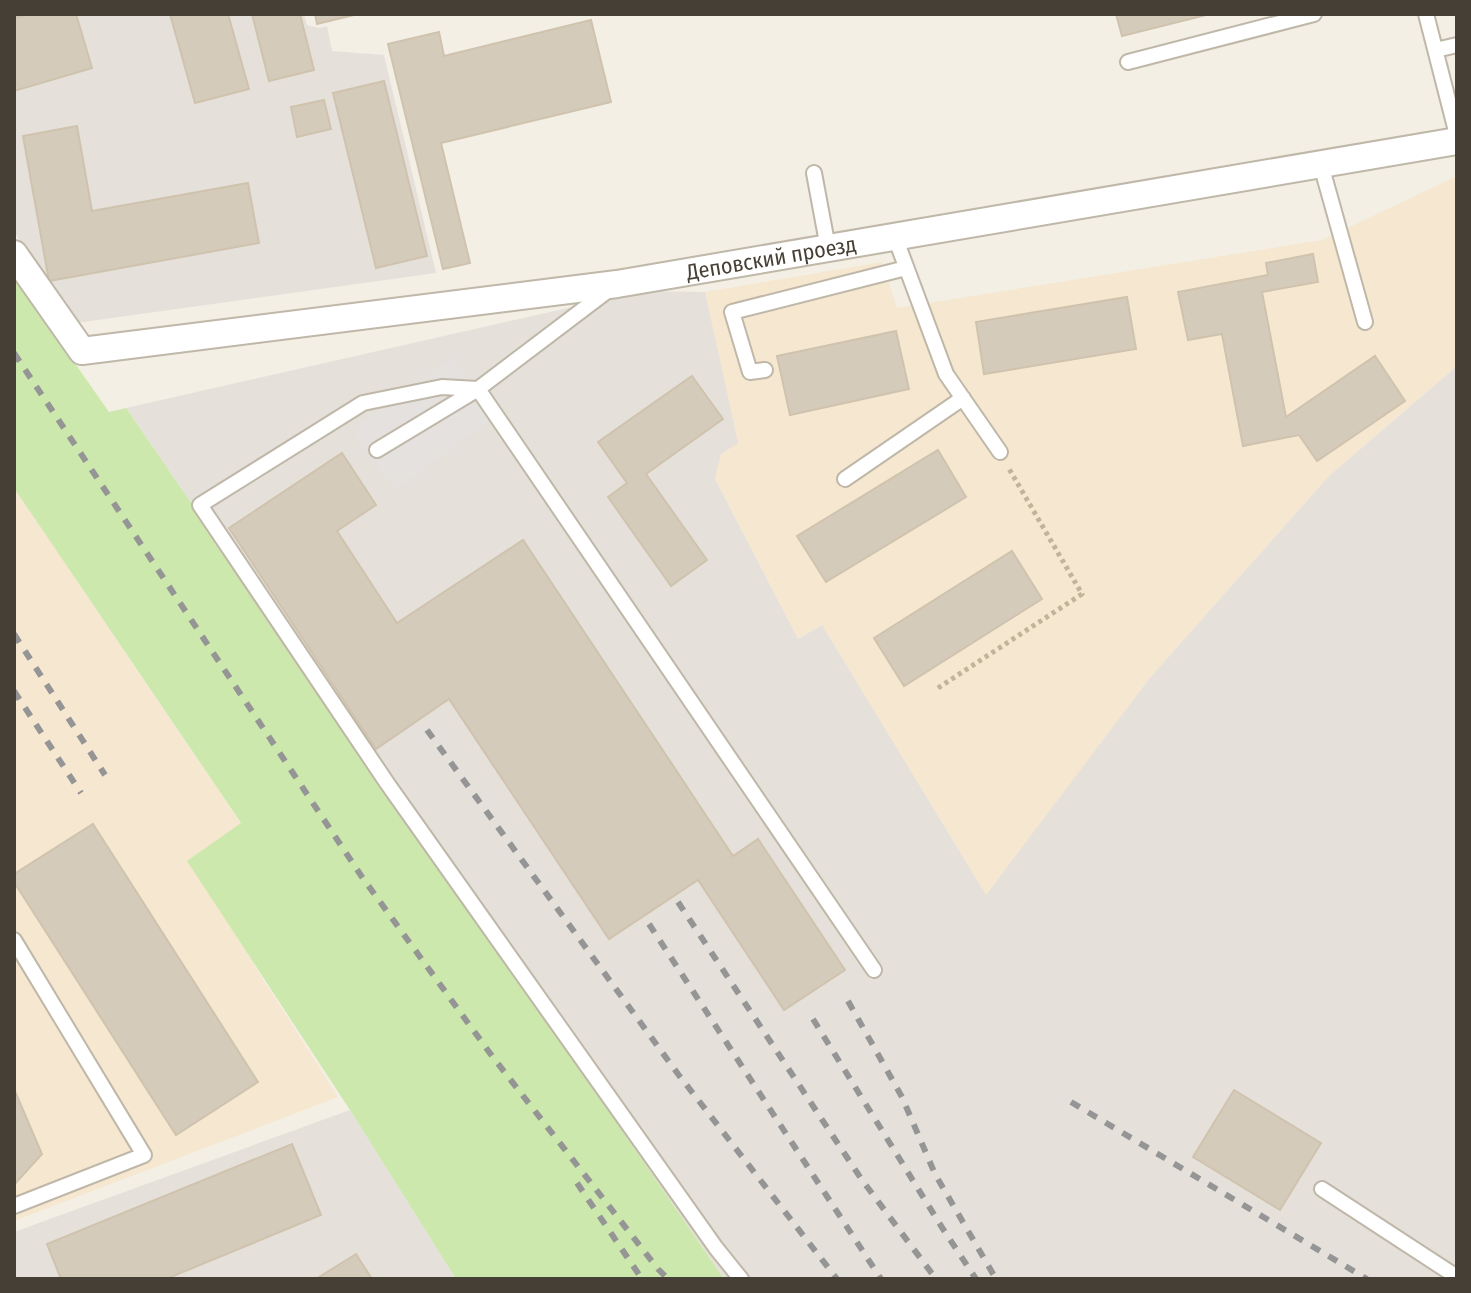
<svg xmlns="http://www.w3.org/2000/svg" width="1471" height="1293" viewBox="0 0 1471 1293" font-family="'Fira Sans Condensed',sans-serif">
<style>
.commercial{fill:#f6e7d0}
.industrial{fill:#e5e1da}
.green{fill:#cce8ad}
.parking{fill:#e4e1de}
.building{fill:#d5cbbb;stroke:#d0c3ae;stroke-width:2}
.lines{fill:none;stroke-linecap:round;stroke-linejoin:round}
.lane-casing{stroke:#bfb7a8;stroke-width:18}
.street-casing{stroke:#bfb7a8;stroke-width:30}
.path{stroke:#c0b499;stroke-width:5;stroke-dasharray:4 4;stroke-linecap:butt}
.lane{stroke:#fff;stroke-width:14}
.street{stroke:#fff;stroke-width:26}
.rail{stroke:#959595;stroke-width:6;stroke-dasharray:10 10;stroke-linecap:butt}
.labels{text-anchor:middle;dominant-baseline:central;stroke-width:6;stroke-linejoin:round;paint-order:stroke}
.street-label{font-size:22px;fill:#463f35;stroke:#fff}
</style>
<rect width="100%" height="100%" fill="#f3efe5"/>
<path class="commercial" d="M1457 176V366L1329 476 1149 679 986 896 822 625 798 639 715 479 721 454 705 292 882 262 897 308 1322 240Z
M14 488 241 824 188 861 338 1097 14 1221Z"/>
<path class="industrial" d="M14 14H304L307 25 319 28 327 26 332 51 384 55 436 273 76 323 14 232Z
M643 291 705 292 738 443 721 454 715 479 798 639 822 625 986 895 1149 679 1329 476 1457 366V1279H724L126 408Z
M350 1110 456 1279H14V1232Z"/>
<path class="green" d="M14 276 109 412 126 408 724 1279H456L350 1110 187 861 241 823 14 488Z"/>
<path class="parking" d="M452 357 496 417 396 489 362 448 353 429Z"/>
<path class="building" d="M28 14H76L92 68 14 91V18Z
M170 14H228L249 89 195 103Z
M252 14H300L314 70 269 81Z
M315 14H358L317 24Z
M1116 14H1210L1122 36Z
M591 20 611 102 441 143 470 263 443 269 388 44 439 32 444 56Z
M384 81 427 256 376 268 333 93Z
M324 100 331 129 297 137 291 107Z
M77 126 92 211 248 183 259 243 49 281 23 136Z
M1313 254 1318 282 1262 292 1286 417 1375 356 1405 401 1317 461 1299 435 1243 446 1222 334 1188 340 1178 292 1268 275 1266 263Z
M1127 297 1136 349 984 374 976 322Z
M896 331 909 389 790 415 777 356Z
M692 376 723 419 646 474 707 560 671 586 608 497 627 483 598 442Z
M938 450 966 497 826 582 797 536Z
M342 453 376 505 337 531 397 623 523 540 733 856 758 839 845 970 784 1010 698 880 609 939 449 699 376 749 229 528Z
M1012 551 1042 599 904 686 874 638Z
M93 824 258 1082 176 1135 14 882V874Z
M14 1089 42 1154 14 1185Z
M1234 1090 1321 1143 1280 1210 1193 1157Z
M292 1144 321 1215 166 1279H61L47 1244Z
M356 1254 372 1279H316Z"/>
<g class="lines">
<defs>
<path id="lane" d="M1426 14 1457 135
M1436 50 1457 45
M1128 62 1314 14
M1321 165 1365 322
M814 173 828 248
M895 237 946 374 1000 452
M765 370 750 372 732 312 906 268
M377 450 478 389 610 289
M845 479 963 398
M14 940 144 1155 14 1206
M1322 1189 1457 1277
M741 1279 716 1248 387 783 200 505 363 403 442 387 478 389 874 970"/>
<g id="street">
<path id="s1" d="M14 254 82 351 617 284 1457 141"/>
</g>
</defs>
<use href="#lane" class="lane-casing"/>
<use href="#street" class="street-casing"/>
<path class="path" d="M938 688 1082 594 1008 467"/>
<use href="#lane" class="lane"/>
<use href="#street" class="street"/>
<path class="rail" d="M14 353 362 877 492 1056 658 1269 668 1279
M14 634 105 775
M14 691 81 793
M427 730 678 1074 837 1279
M678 902 862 1180 936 1279
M649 924 881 1279
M848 1001 902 1097 935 1174 996 1279
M813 1019 943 1229 976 1279
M1071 1102 1367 1279
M577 1183 642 1279"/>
</g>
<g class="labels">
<g class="street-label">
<text stroke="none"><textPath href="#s1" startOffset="814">Деповский проезд</textPath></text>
</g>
</g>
<rect width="1471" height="1293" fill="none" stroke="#463f35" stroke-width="32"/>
</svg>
